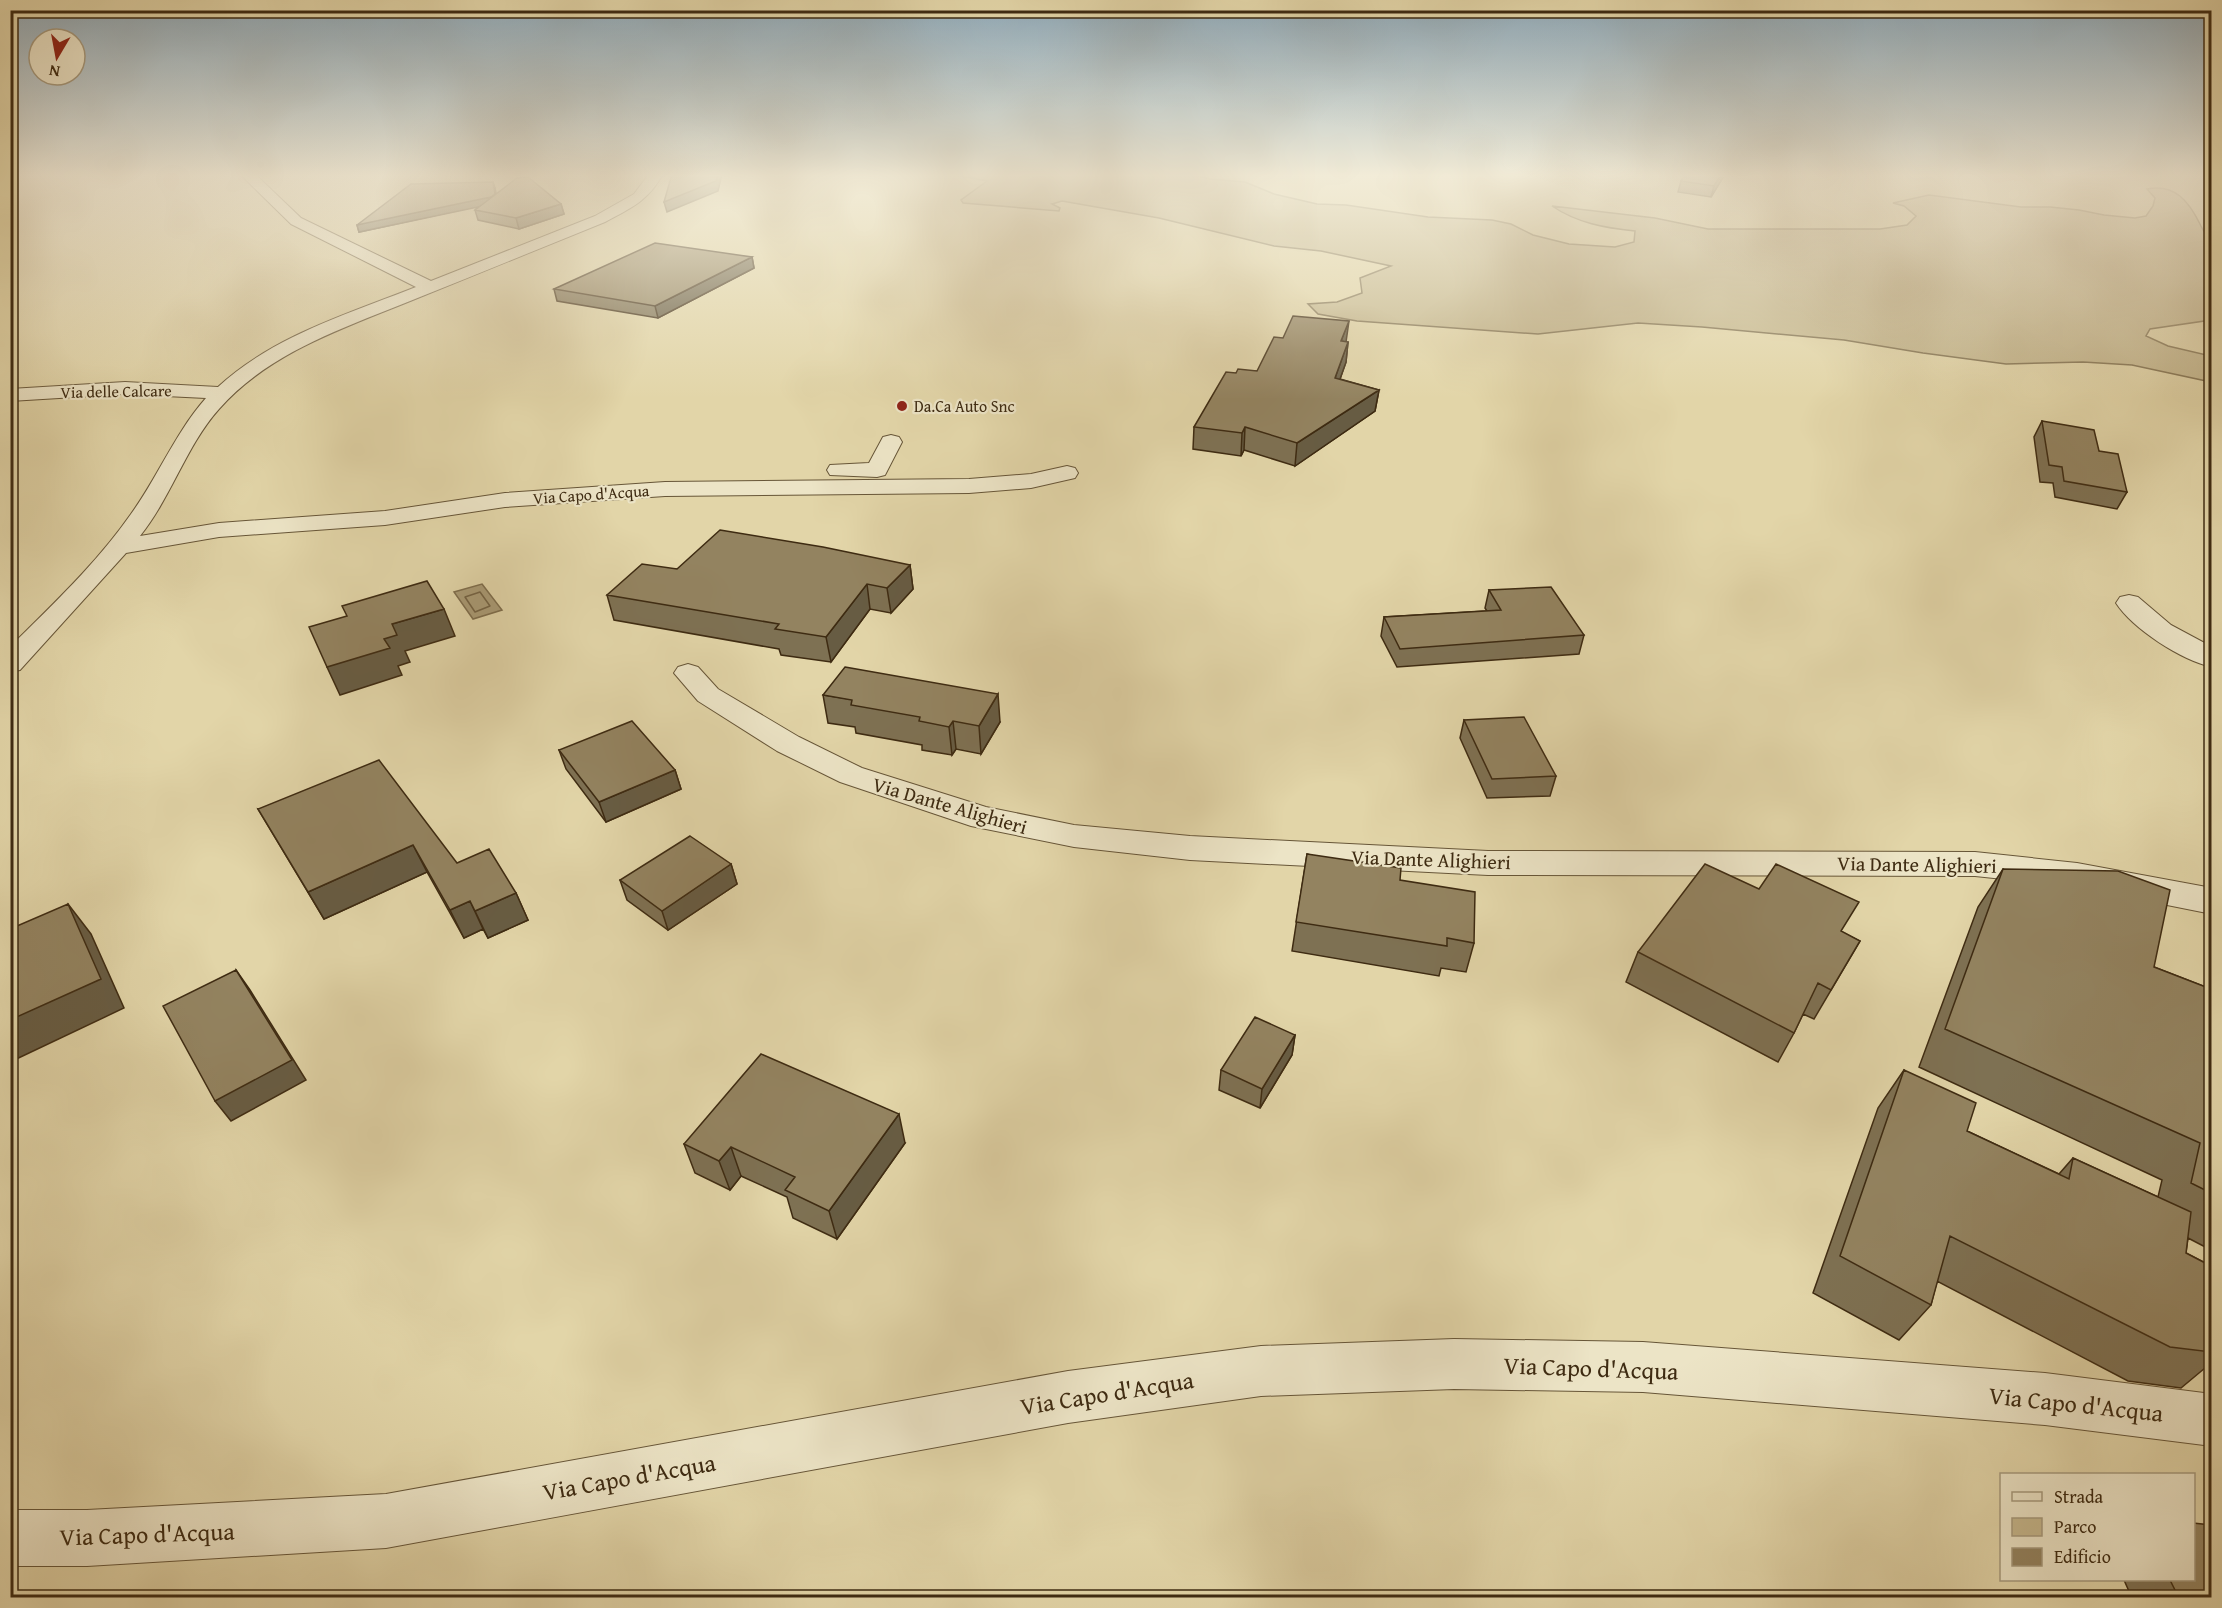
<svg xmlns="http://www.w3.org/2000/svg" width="2222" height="1608" viewBox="0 0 2222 1608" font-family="'Gentium Book Plus',serif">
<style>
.green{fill:#c6b88e;stroke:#827250;stroke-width:1.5}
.water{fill:#aa9b75;stroke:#7f6e4d;stroke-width:1.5}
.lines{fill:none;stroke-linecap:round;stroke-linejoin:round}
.shore{stroke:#746344;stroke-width:1.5}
.minor-casing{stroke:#675638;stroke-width:2}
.minor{fill:#ece4c6;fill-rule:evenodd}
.wall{fill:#7e7153;stroke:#3e2b12;stroke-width:1.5}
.shaded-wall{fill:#675c43;stroke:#3e2b12;stroke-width:1.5}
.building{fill:#938360;stroke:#3e2b12;stroke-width:1.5}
.poi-dot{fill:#8f2418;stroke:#ece4c6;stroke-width:2}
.labels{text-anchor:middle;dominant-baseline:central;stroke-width:4.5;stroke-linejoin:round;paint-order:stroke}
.far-street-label{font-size:16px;fill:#3e2b12;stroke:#ece4c6}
.far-poi-label{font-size:16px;fill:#3e2b12;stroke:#ece4c6;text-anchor:start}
.street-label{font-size:20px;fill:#3e2b12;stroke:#ece4c6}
.near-street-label{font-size:24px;fill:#3e2b12;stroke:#ece4c6}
</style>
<rect width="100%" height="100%" fill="#e2d5a8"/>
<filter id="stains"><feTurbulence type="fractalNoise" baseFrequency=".00333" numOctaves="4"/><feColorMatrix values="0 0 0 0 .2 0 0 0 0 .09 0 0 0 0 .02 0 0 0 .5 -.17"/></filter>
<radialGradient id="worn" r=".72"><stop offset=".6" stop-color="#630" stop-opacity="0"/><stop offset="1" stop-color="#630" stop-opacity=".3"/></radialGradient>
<path class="green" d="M951 174H1191L1210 179 1245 182 1274 194 1317 204 1346 205 1428 217 1492 220 1511 224 1533 235 1569 244 1615 247 1634 242 1635 231C1605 228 1577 223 1552 206L1655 218 1708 229H1880L1907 225 1916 216 1904 206 1893 203 1929 195 2021 207H2050L2079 210 2104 215 2135 218 2146 216 2153 206 2155 198 2147 189C2175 183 2189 202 2200 224 2203 231 2209 238 2211 245 2215 258 2212 304 2211 320L2150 329 2146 336 2168 346 2211 356V382L2132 365 2083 362 2006 364 1923 353 1844 340 1702 327 1638 323 1538 334 1357 321 1318 314 1308 304 1337 302 1362 293 1360 278 1391 266 1321 251 1274 246 1159 218 1062 201 1052 204 1060 208 1059 211 963 203 961 200 987 181Z"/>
<path class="water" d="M482 584 502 610 473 619 454 592Z"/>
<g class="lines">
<path class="shore" d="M480 592 490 606 475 612 465 597Z"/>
<defs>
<path id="minor" d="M240 174H255L301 218 431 281 595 216 634 194 649 174H663C648 201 631 208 605 222 544 247 482 272 420 297 350 326 271 350 219 409 186 446 172 496 140 536L219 523 385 511 505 493 665 482 969 479 1031 474 1067 466 1075 468 1078 473 1075 478 1031 488 969 493 665 496 505 507 385 525 219 537 126 553 20 670 10 672V647C52 605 97 563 131 514 158 477 175 433 206 398L125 394 10 401V389L125 382 218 387C273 336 348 314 416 287L291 224Z
M891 435 899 437 902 442 885 475 877 477 830 475 827 470 830 465 869 463 883 437Z
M2129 595 2138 597 2171 625 2212 647V667C2181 660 2133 629 2116 603L2120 597Z
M688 664 698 667 718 689 799 737 862 768 986 807 1074 825 1190 836 1488 851 1975 852 2077 863 2212 888V914L2077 887 1975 876 1488 875 1190 860 1074 847 971 826 840 782 777 751 698 701 674 673 678 667Z
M1454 1339 1643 1342 2045 1373 2212 1394V1446L2045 1425 1643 1392 1454 1389 1261 1396 1068 1423 386 1548 87 1566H10V1510H87L386 1494 1068 1371 1261 1346Z"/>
</defs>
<use href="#minor" class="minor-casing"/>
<use href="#minor" class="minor"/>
</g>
<path class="wall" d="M1685 174H1725L1711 197 1678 192 1681 181Z
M495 188 496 194 561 204 564 214 519 229 478 220 475 210 479 206 359 232 357 225Z
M752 257 754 268 658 318 557 301 554 289Z
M1346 342H1348L1346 362 1340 379 1379 390 1375 411 1295 466 1244 450 1241 456 1193 449 1194 427 1236 373 1257 371Z
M2042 421 2099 451 2127 492 2117 509 2055 497 2053 483 2040 482 2034 437Z
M910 565 913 589 891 613 870 609 831 662 781 655 779 649 614 620 607 595 677 569Z
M1489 590 1584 635 1579 654 1397 667 1381 636 1384 617 1487 611 1485 608Z
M823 695 1000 722 981 754 956 749 952 755 922 750V745L856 733 855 727 828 723Z
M1464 720 1556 776 1550 796 1487 798 1460 738Z
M559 750 675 770 681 789 606 822 566 769Z
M258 809 457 863 516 893 528 920 488 938 483 929 464 938 427 872 324 919Z
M1307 854 1400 880 1474 943 1466 972 1441 968 1439 976 1292 951Z
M731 864 737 884 668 930 627 900 620 880Z
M2003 869 2154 967 2211 989V1250L2188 1238 2186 1253 2211 1266V1363L2181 1388 2128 1381 1937 1281 1931 1305 1899 1340 1813 1293 1878 1108 1904 1070 1967 1131 2059 1174 2073 1158 2158 1197 2162 1180 1919 1067 1978 907Z
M1842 932 1860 941 1814 1019 1803 1014 1794 1033 1778 1062 1626 982 1638 952Z
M1295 1035 1292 1055 1260 1108 1219 1090 1221 1070Z
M905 1143 837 1239 793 1218 787 1197 741 1176 730 1190 695 1173 684 1144Z
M2124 1580H2193L2211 1598H2132Z"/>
<path class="shaded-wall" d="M718 174H722L718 191 667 212 664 202Z
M1721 174H1725L1711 197 1714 186Z
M493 182 495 188 497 203 359 232 357 225Z
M561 204 564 214 519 229 516 218Z
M752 257 754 268 658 318 655 306Z
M1349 321 1346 342 1341 341Z
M1348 342 1346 362 1333 399 1335 378Z
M1379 390 1375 411 1295 466 1297 443Z
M1245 427 1244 450 1241 456 1242 433Z
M910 565 913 589 891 613 887 588Z
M867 584 870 609 831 662 826 637Z
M444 609 455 636 405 651 410 662 398 666 402 675 340 695 327 667 384 639 392 624Z
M998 694 1000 722 981 754 979 726Z
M953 721 956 749 952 755 949 727Z
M675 770 681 789 606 822 599 802Z
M413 845 427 872 324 919 308 892Z
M731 864 737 884 668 930 662 911Z
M516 893 528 920 488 938 475 911Z
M470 901 483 929 464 938 450 910Z
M68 904 91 934 124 1008 10 1062V1020Z
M236 970 250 990 306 1080 231 1121 215 1101Z
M1295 1035 1292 1055 1260 1108 1262 1089Z
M899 1114 905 1143 837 1239 829 1211Z
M731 1147 741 1176 730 1190 719 1161Z"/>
<path class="building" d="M672 174H718L716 181 664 202Z
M1685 174H1721L1714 186 1681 181Z
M528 177 561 204 516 218 475 210 517 178Z
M493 182 495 194 491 197 357 225 411 184Z
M655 243 752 257 655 306 554 289Z
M1293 316 1349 321 1341 341 1348 342 1335 378 1379 390 1297 443 1245 427 1242 433 1194 427 1226 372 1236 373 1238 369 1257 371 1274 337 1283 338Z
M2042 421 2094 430 2099 451 2118 454 2127 492 2064 481 2062 467 2049 465Z
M720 530 823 547 910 565 887 588 867 584 826 637 775 629 779 624 607 595 642 564 677 569Z
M427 581 444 609 392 624 397 635 384 639 390 648 327 667 309 627 347 616 342 606Z
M1551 587 1584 635 1400 649 1384 617 1501 610 1489 590Z
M845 667 998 694 979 726 953 721 949 727 919 721 920 717 851 705 852 700 823 695Z
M1524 717 1556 776 1492 779 1464 720Z
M632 721 675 770 599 802 559 750Z
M379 760 457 863 489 849 516 893 475 911 470 901 450 910 413 845 308 892 258 809Z
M690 836 731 864 662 911 620 880Z
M1307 854 1401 868 1400 880 1475 892 1474 943 1447 938V946L1296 922Z
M1705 864 1759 889 1776 864 1859 902 1841 931 1860 941 1831 990 1818 983 1794 1033 1638 952Z
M2003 869 2118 871 2170 890 2154 967 2211 989V1193L2191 1183 2200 1143 1945 1029Z
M68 904 101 979 10 1020V929Z
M236 970 292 1060 215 1101 163 1006Z
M1255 1017 1295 1035 1262 1089 1221 1070Z
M761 1054 899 1114 829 1211 785 1190 795 1177 731 1147 719 1161 684 1144Z
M1904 1070 1976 1103 1967 1131 2069 1179 2073 1158 2191 1212 2186 1253 2211 1266V1352L2170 1347 1950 1236 1931 1305 1840 1256Z
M2193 1523 2211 1525V1598H2179L2170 1580H2193Z"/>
<linearGradient id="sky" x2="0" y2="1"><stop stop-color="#8faaba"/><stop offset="0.44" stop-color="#f2ecd8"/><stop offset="1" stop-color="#f2ecd8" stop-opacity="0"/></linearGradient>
<rect width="2222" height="399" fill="url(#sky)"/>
<circle class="poi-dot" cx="902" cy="406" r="6"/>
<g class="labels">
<g class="far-street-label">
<text transform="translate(116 391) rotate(-1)">Via delle Calcare</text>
<text transform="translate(591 494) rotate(-4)">Via Capo d'Acqua</text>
</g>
<g class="far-poi-label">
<text x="914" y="406">Da.Ca Auto Snc</text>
</g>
<g class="street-label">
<text transform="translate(950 805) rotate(16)">Via Dante Alighieri</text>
<text transform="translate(1431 859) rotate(2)">Via Dante Alighieri</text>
<text transform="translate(1917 864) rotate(1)">Via Dante Alighieri</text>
</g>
<g class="near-street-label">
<text transform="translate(1591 1368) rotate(2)">Via Capo d'Acqua</text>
<text transform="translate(1107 1393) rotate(-9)">Via Capo d'Acqua</text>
<text transform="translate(2076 1404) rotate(6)">Via Capo d'Acqua</text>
<text transform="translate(629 1477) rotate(-10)">Via Capo d'Acqua</text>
<text transform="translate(147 1534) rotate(-2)">Via Capo d'Acqua</text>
</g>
</g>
<rect width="2222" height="1608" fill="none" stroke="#e2d5a8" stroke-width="36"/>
<rect x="12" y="12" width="2198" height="1584" fill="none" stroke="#3e2b12" stroke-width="3"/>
<rect x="18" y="18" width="2186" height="1572" fill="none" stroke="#3e2b12" stroke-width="1.5"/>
<rect x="2000" y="1473" width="195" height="108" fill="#ece4c6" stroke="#a69a7e" stroke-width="1.5"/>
<rect x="2012" y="1492" width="30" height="9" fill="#ece4c6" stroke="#a69a7e" stroke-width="1.5"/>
<text x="2054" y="1503" font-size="18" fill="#3e2b12">Strada</text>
<rect x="2012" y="1518" width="30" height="18" fill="#c6b88e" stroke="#a69a7e" stroke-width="1.5"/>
<text x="2054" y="1533" font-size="18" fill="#3e2b12">Parco</text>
<rect x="2012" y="1548" width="30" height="18" fill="#938360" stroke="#a69a7e" stroke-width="1.5"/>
<text x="2054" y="1563" font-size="18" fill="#3e2b12">Edificio</text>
<g transform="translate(57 57) rotate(190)"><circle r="28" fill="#ece4c6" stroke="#a69a7e" stroke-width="1.5"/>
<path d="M0-4.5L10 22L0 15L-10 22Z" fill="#8f2418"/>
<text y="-9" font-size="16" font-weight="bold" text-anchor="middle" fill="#3e2b12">N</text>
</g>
<rect width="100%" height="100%" filter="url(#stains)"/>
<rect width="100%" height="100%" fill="url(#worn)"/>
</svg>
